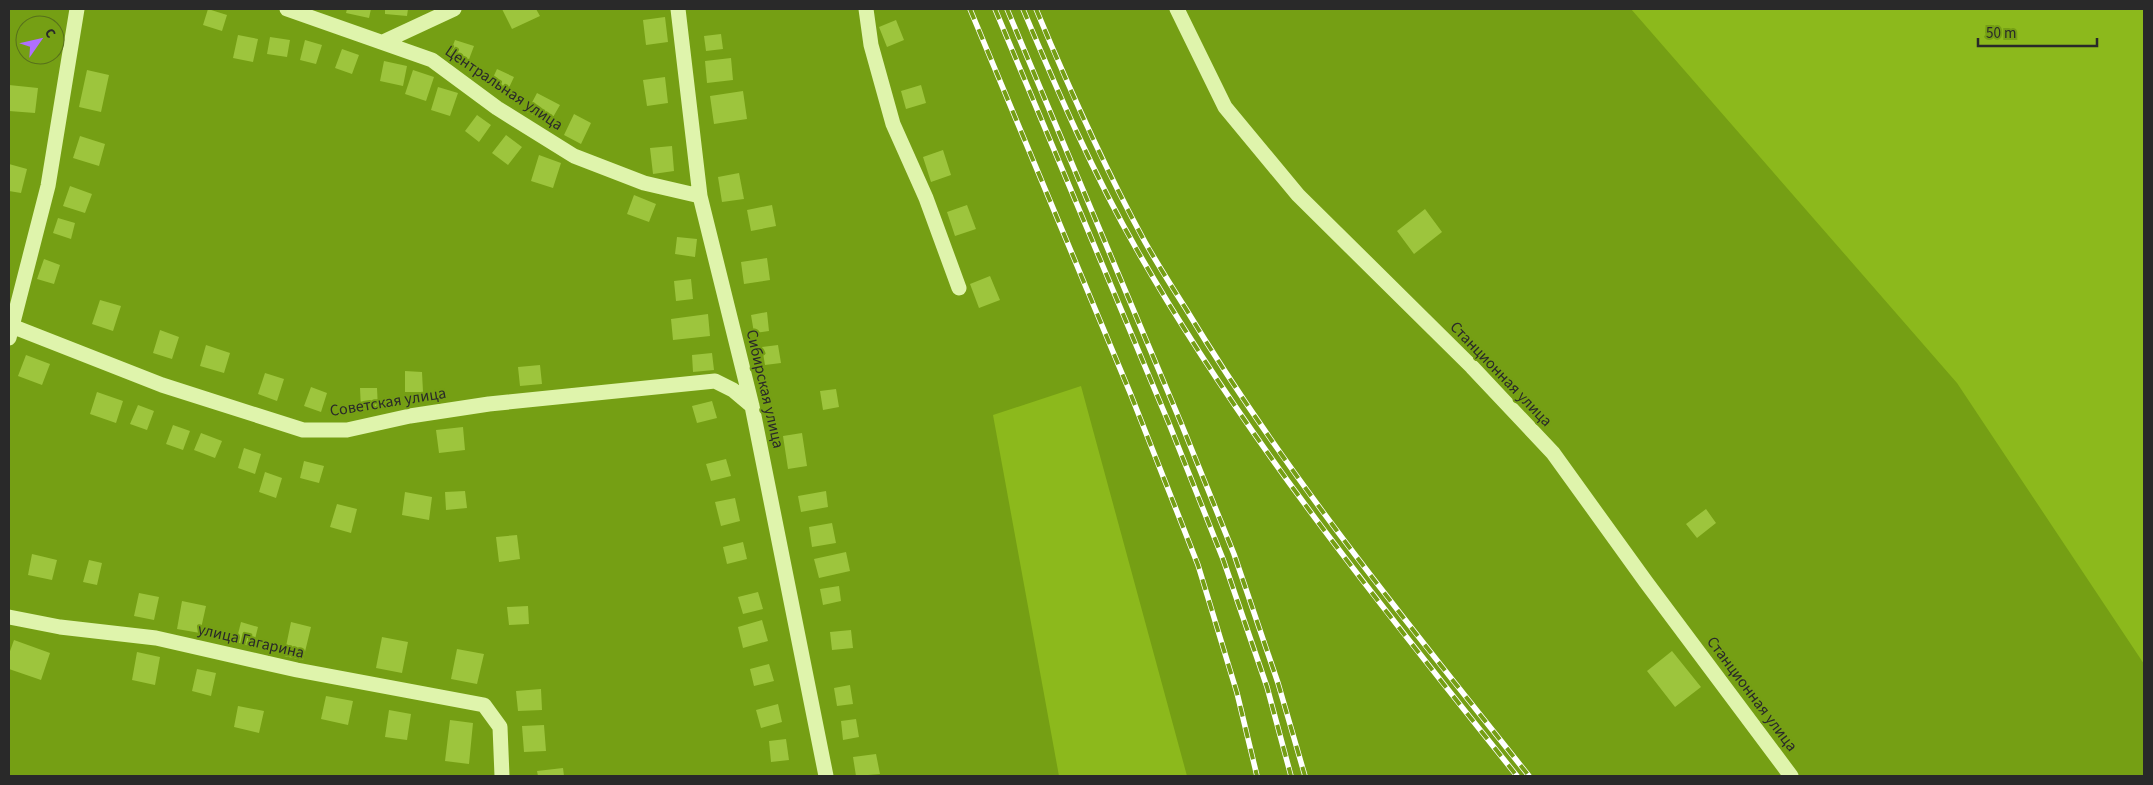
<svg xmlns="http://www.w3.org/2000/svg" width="2153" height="785" viewBox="0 0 2153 785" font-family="'Source Sans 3',sans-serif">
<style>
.green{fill:#8cb91c}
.building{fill:#9dc53d}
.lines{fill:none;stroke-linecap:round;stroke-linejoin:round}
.minor{stroke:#dff4ac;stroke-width:15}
.rail-casing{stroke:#fff;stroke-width:5.5}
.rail{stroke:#759f14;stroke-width:4;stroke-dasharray:11;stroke-linecap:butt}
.labels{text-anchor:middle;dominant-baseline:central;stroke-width:4;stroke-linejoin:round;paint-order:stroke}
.street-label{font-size:16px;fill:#292929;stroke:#759f14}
</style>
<rect width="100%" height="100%" fill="#759f14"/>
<path class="green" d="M1631 9H2144V664L1957 383Z
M1081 386 1187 776H1059L993 415Z"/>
<path class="building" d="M208 9 227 15 222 31 203 25Z
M347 9H371L369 18 346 13Z
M385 9H408L407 16 385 14Z
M502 9H536L540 16 512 29Z
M665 17 668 42 646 45 643 20Z
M896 20 904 40 887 47 879 27Z
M721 34 723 49 706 51 704 36Z
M238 35 258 39 253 62 233 58Z
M270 37 290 40 287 57 267 54Z
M305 40 322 45 316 64 300 60Z
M455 40 474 46 468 62 449 56Z
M342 49 359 55 352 74 335 68Z
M731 58 733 80 707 83 705 61Z
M384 61 407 66 403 86 380 81Z
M497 69 514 77 507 92 490 84Z
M87 70 109 75 101 112 79 107Z
M413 70 434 77 426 101 405 94Z
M665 77 668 103 647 106 643 80Z
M9 85 38 88 35 113 9 111Z
M921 85 926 103 906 109 901 91Z
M438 87 458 93 450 116 431 110Z
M743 91 747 119 714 124 710 96Z
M537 93 560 105 549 124 527 112Z
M574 114 591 123 581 144 564 135Z
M477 115 491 125 479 142 465 131Z
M506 135 522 147 508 165 492 153Z
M80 136 105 144 99 166 73 158Z
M672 146 674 171 653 174 650 148Z
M943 150 951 175 931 182 923 157Z
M539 155 561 163 553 188 531 181Z
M9 164 27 169 21 193 9 191Z
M739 173 744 199 722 202 718 177Z
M70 186 92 194 85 213 63 206Z
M634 195 656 204 649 222 627 214Z
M772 205 776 226 751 231 747 210Z
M967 205 976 229 955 236 947 212Z
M1425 209 1442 232 1414 254 1397 231Z
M58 218 75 223 71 239 53 233Z
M677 237 697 239 695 257 675 254Z
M767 258 770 280 744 284 741 262Z
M44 259 60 265 54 284 37 279Z
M990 276 1000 300 979 308 970 284Z
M691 279 693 299 676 301 674 281Z
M100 300 121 306 113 331 92 324Z
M767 312 769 331 754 333 751 315Z
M708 314 710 336 673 340 671 319Z
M160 330 179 337 172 359 153 353Z
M206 345 230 353 224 373 200 366Z
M778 345 781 363 765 365 762 347Z
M712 353 714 370 693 372 692 355Z
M26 355 50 364 42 385 18 376Z
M540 365 542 384 520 386 518 367Z
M405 371 422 372 423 392H405Z
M265 373 284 379 277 401 258 394Z
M311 387 327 393 321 412 304 406Z
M360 388H377L378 408 361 409Z
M836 389 839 407 823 410 820 391Z
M97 392 123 401 116 423 90 414Z
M712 401 717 418 697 423 692 406Z
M138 405 154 411 147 430 130 424Z
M173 425 190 431 183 450 166 444Z
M463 427 465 450 439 453 436 430Z
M201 433 222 441 215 458 194 450Z
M802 433 807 466 788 469 783 436Z
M244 448 261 454 255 474 238 468Z
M726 459 731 476 711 481 706 464Z
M304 461 324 466 319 483 300 478Z
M265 472 282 478 276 498 259 492Z
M465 491 467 508 446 510 445 492Z
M826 491 828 507 801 512 798 496Z
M405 492 432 497 429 520 402 515Z
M735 498 740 521 721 526 715 502Z
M337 504 357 509 351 533 330 527Z
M1706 509 1716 523 1697 538 1686 524Z
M832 523 836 543 812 547 809 527Z
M517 535 520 559 499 562 496 537Z
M743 542 747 559 727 564 723 547Z
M846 552 850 571 819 578 814 559Z
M32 554 57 560 52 580 28 575Z
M89 560 102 563 97 585 83 582Z
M839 586 841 601 823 605 820 589Z
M758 592 763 609 743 614 738 597Z
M139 593 159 597 154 620 134 616Z
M182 601 206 606 200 633 177 629Z
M528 606 529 624 509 625 507 607Z
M762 620 768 641 743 648 738 627Z
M241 622 258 627 253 647 236 642Z
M291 622 311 627 303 660 284 656Z
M851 630 853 648 832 650 830 632Z
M382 637 408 642 402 673 376 668Z
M14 640 50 653 41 680 9 669V654Z
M457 649 484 654 477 684 451 679Z
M1672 651 1701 687 1675 707 1647 671Z
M137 652 160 657 155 685 132 680Z
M769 664 774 681 754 686 750 669Z
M197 669 216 673 211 696 192 691Z
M850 685 853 704 837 706 834 688Z
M541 689 542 710 518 711 516 691Z
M326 696 353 701 348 725 321 719Z
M778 704 782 722 761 728 756 710Z
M238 706 264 711 259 733 234 727Z
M389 710 411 714 407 740 385 737Z
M856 719 859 737 843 740 841 721Z
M450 720 473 723 469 764 445 761Z
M544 725 546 751 524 752 522 726Z
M786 739 789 760 771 762 769 741Z
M876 754 880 774 856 776 853 757Z
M563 768 564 776H538L537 771Z"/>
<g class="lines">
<path class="minor" d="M287 9 432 60 497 108 574 156 644 183 700 196
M678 9 700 196 752 406 826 776
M866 9 871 45 893 124 926 198 959 288
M1177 9 1225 107 1298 195 1472 367 1553 453 1646 582 1791 776
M383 42 454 9
M9 325 162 385 303 430H347L410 416 489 404 715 381 733 390 752 406
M9 338 48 186 77 9
M9 617 60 627 156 638 297 670 484 705 500 727 502 776"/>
<defs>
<path id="rail" d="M970 9 1131 395 1198 565 1237 693 1257 776
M995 9 1170 426 1223 559 1267 687 1291 776
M1007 9 1181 423 1234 554 1278 683 1305 776
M1023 9C1057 90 1093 173 1137 250 1245 439 1382 607 1517 776
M1036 9C1069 88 1104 167 1145 242 1158 265 1172 287 1186 309 1286 475 1409 625 1529 776"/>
</defs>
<use href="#rail" class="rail-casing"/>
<use href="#rail" class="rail"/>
</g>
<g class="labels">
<g class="street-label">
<text transform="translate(504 88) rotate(34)">Центральная улица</text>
<text transform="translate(1501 374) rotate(46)">Станционная улица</text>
<text transform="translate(765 389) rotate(77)">Сибирская улица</text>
<text transform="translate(388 402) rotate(-9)">Советская улица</text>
<text transform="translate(251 641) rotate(13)">улица Гагарина</text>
<text transform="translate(1752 694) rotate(53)">Станционная улица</text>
</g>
</g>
<rect width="2153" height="785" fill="none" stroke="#292929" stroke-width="20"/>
<g transform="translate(40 40) rotate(56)"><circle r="24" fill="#759f14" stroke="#57701c"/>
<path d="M0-4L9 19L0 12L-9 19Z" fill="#b06fff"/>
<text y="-8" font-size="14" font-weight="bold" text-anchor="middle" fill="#292929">С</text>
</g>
<path d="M1978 38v8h119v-8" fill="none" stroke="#292929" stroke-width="2.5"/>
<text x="1986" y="38" font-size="15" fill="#292929" stroke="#759f14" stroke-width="4" paint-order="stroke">50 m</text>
</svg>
